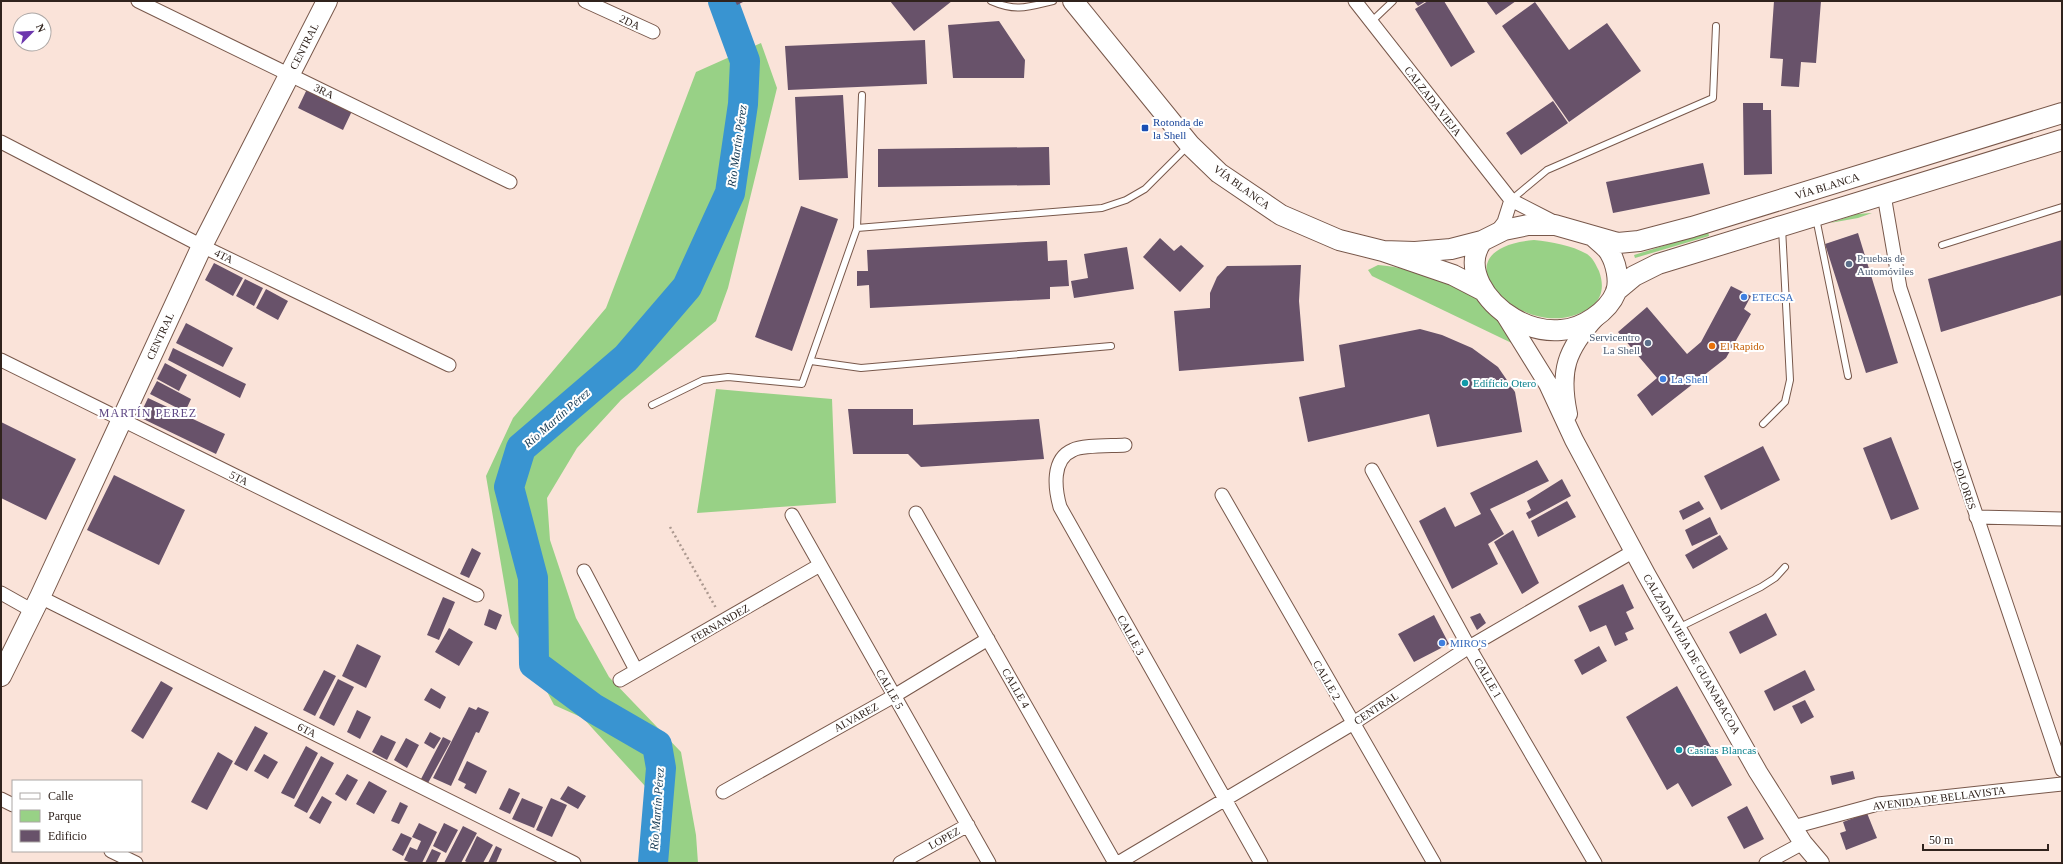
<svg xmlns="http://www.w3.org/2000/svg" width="2063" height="864" viewBox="0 0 2063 864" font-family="Georgia,serif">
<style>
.green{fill:#98d186}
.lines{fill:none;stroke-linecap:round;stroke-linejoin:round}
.river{stroke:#3994d1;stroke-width:30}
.building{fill:#68526a}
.lane-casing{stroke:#78584b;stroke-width:8}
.street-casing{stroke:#78584b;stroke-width:15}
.secondary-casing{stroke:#78584b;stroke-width:20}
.primary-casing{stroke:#78584b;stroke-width:22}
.path{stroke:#ac9990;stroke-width:2.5;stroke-dasharray:2 3;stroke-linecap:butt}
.lane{stroke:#fff;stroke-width:6}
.street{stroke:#fff;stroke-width:13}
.secondary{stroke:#fff;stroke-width:18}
.primary{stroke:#fff;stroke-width:20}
.transit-dot{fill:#1a4fb4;stroke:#fff;stroke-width:1.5}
.service-dot{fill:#5c6f8a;stroke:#fff;stroke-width:1.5}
.shop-dot{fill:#3f7fe0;stroke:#fff;stroke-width:1.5}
.food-dot{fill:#e8710a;stroke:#fff;stroke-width:1.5}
.culture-dot{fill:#0f9aa8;stroke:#fff;stroke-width:1.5}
.labels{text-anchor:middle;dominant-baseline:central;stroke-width:4;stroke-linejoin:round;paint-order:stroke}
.street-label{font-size:11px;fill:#30231d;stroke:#fff}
.transit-label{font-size:11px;fill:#164399;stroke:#fff;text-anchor:start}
.service-label{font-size:11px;fill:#4e5e75;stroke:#fff;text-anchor:start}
.shop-label{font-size:11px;fill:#366cbe;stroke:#fff;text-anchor:start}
.food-label{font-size:11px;fill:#c56008;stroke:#fff;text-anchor:start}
.culture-label{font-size:11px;fill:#0d838f;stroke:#fff;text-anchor:start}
.water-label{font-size:12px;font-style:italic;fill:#153a54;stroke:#fff}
.neighbourhood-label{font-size:12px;letter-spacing:1px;fill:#5f4885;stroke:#fff}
</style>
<rect width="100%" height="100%" fill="#fae3d9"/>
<path class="green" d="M761 43 777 88 728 288 716 321 621 400 577 448 547 498 550 540 576 618 609 677 681 752 696 835 698 863H641L645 786 583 718 554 705 511 623 486 476 513 418 606 308 696 72Z
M1872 213 1858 218 1830 223 1857 214Z
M1708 232 1709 236 1635 258 1634 255Z
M1534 240C1552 242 1571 245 1587 254 1593 258 1596 265 1599 271 1608 296 1595 309 1572 316 1512 333 1435 249 1534 240Z
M1378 265C1416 268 1470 286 1496 314 1505 324 1512 336 1520 347L1372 276 1368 270Z
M716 389 832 399 836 503 697 513Z"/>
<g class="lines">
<path class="river" d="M653 863 661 768 657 745 593 708 534 664 533 578 509 487 521 448 626 358 687 287 730 193 743 104 745 61 723 1"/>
</g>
<path class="building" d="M735 1H745L737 5Z
M890 1H952L914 31Z
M1414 1H1426L1418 6Z
M1428 1H1444L1475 52 1451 67 1415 9Z
M1486 1H1516L1496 15Z
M1774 1H1821L1816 63 1801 62 1799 87 1781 86 1783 59 1770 58Z
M1535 2 1569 50 1607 23 1641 71 1569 122 1502 26Z
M999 21 1025 60 1024 78H953L948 25Z
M925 40 927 84 788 90 785 46Z
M307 89 352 111 343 130 298 108Z
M843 95 848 178 799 180 795 97Z
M1553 101 1568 123 1521 155 1506 133Z
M1743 103H1763V110H1771L1772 174 1744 175Z
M1049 147 1050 185 878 187V149Z
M1703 163 1710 194 1613 213 1606 182Z
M801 206 838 219 792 351 755 337Z
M1858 233 1898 363 1866 373 1825 244Z
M1160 238 1174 251 1181 245 1204 266 1180 292 1143 257Z
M2062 240V295L1941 332 1928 279Z
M1047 241 1048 261 1067 260 1069 286 1050 287V299L870 308 869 285 857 286V271H868L867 250Z
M1127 247 1134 289 1074 298 1071 281 1088 278 1084 254Z
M214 263 243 278 233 296 205 280Z
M1301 265 1299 301 1304 361 1179 371 1174 311 1210 308V293L1217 277 1227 266Z
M245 279 263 288 254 306 236 296Z
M1731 286 1751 296 1744 309 1751 314 1726 358 1652 416 1637 395 1657 378 1618 332 1647 307 1687 354 1701 342Z
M266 289 288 301 278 320 256 308Z
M186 323 233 348 223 367 176 343Z
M1420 329 1442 335 1472 348 1498 367 1515 392 1522 432 1437 447 1429 414 1308 442 1299 397 1345 387 1339 345Z
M173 348 246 384 240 398 168 360Z
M165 363 187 375 179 391 157 379Z
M157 381 191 399 185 412 150 394Z
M148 398 225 434 216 454 139 417Z
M848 409H913V425L1039 419 1044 459 921 467 908 454H853Z
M1 422 76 459 46 520 1 498Z
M1891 437 1919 509 1891 520 1863 448Z
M1763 446 1780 480 1721 510 1704 476Z
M1537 460 1549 481 1490 509 1504 534 1488 544 1498 564 1452 589 1419 521 1445 507 1455 527 1481 514 1470 493Z
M114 475 185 510 159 565 87 530Z
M1562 479 1571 496 1529 519 1526 513 1531 510 1527 501Z
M1567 501 1576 517 1538 537 1531 521Z
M1699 501 1704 509 1683 520 1679 511Z
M1710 517 1718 534 1692 546 1685 530Z
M1513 530 1539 583 1522 594 1494 542Z
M1720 535 1728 549 1693 569 1685 555Z
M472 548 481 553 469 578 460 574Z
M1623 584 1634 608 1626 612 1634 629 1625 633 1628 640 1615 646 1606 625 1590 632 1578 606Z
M443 597 455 602 439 640 427 635Z
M489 609 502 615 496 630 484 625Z
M1480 613 1486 623 1477 630 1470 617Z
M1766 613 1777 635 1740 654 1729 632Z
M1434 615 1449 644 1414 662 1398 634Z
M449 628 473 642 459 666 435 652Z
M357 644 381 656 366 688 342 676Z
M1599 646 1607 661 1582 675 1574 660Z
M324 670 336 676 315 716 303 710Z
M1805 670 1815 690 1774 711 1764 691Z
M338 679 354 687 334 726 319 718Z
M161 681 173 688 143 739 131 731Z
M1677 686 1732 785 1692 807 1678 783 1667 790 1626 717Z
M431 688 446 697 440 709 424 700Z
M1805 700 1814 717 1801 724 1792 706Z
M469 707 476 710 478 707 489 712 479 733 476 732 451 786 433 778Z
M357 710 371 717 360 739 347 732Z
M255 726 268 733 247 771 234 764Z
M430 732 441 738 434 749 424 743Z
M381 735 396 742 387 760 372 752Z
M443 737 451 741 428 783 421 779Z
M406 738 419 745 407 768 394 760Z
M306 746 318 753 294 799 281 793Z
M218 752 233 761 207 810 191 802Z
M264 754 278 762 268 779 254 771Z
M321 756 334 763 307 813 294 806Z
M467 761 487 771 476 794 464 788 466 784 458 780Z
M1853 771 1855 779 1832 785 1830 776Z
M347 774 358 780 346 801 335 794Z
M369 781 387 791 374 814 356 804Z
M568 786 586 796 578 809 560 799Z
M509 788 520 793 510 814 499 809Z
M322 796 332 802 320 824 309 818Z
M522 798 543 807 534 828 512 819Z
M551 798 567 805 552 837 536 830Z
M400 802 408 806 399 824 391 821Z
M1747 806 1764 839 1744 849 1727 817Z
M1867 813 1877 838 1846 850 1840 833 1846 831 1843 822Z
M419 823 437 832 422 863H411L404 860 410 847 417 850 421 841 412 837Z
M444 823 458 830 446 853 433 846Z
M463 826 477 833 461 863H444Z
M401 833 412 838 403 856 392 850Z
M477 836 493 845 483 863H468L465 861Z
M496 846 502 849 496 863H488Z
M432 849 441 853 436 863H425Z"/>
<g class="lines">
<defs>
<path id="lane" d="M991 1C1016 12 1028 7 1053 1
M1371 22 1393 1
M1511 200 1547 170 1713 98 1716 26
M1816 218 1848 376
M857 228 1102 208 1126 200 1145 189 1188 146
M1942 245 2062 207
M811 361 861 368 1111 346
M652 405 703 380 728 377 802 384 857 228 862 95
M1763 424 1785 402 1790 380 1782 228
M1678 628 1761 587 1775 578 1785 567"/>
<path id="street" d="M138 1 510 182
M585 1 653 32
M1355 1 1511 200 1554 222
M1 142 202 246 449 365
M1884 195 1900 288 2062 770
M1495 234 1504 222 1511 200
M1 360 477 595
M1125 445C1113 446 1082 445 1073 450 1051 459 1055 489 1060 507L1261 863
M1372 470 1469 647 1595 863
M1222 495 1434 863
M916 513 1115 863
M792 515 989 863
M1976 517 2062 519
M584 571 636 670
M1 593 33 611
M40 597 574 863
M620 680 820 565
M723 792 894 696 988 639
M1 799 13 805
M1793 827 1878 804 2062 784
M111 851 136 863
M900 863 968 825
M1118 863 1352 724 1469 647 1634 551
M1766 863 1803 843"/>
<path id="secondary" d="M1504 313 1548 384 1574 440 1646 574 1758 772 1803 843 1820 863
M1568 414C1559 371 1566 350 1596 317"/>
<path id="primary" d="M1073 1 1190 145 1219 173 1281 215 1339 240 1383 251 1453 275 1484 291
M1482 241C1472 255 1473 269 1480 284 1494 312 1529 333 1561 330 1582 329 1608 312 1616 292 1620 281 1616 263 1610 253 1607 247 1598 241 1593 236
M1383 251 1415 252 1451 249 1482 241 1504 230 1528 225H1555L1618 243 1639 241 1692 227 2062 113
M1616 291 1634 276 1658 264 2062 140
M1 676 40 597 202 246 327 1"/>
</defs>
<use href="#lane" class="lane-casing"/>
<use href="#street" class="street-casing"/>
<use href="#secondary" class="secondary-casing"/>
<use href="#primary" class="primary-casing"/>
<path class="path" d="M670 527 716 608"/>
<use href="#lane" class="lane"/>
<use href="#street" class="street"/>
<use href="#secondary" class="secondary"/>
<use href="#primary" class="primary"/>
</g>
<rect class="transit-dot" x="1141" y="124" width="8" height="8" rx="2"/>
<g class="service-dot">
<circle cx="1849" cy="264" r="4"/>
<circle cx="1648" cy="343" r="4"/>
</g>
<g class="shop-dot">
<circle cx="1744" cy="297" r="4"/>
<circle cx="1663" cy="379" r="4"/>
<circle cx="1442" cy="643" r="4"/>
</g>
<circle class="food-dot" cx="1712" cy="346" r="4"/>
<g class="culture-dot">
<circle cx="1465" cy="383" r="4"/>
<circle cx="1679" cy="750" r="4"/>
</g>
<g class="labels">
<g class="street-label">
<text transform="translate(630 22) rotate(25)">2DA</text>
<text transform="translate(304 46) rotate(-63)">CENTRAL</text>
<text transform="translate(324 91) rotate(26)">3RA</text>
<text transform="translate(1433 101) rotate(52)">CALZADA VIEJA</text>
<text transform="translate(1827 186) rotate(-17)">VÍA BLANCA</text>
<text transform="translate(1242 187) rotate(36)">VÍA BLANCA</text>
<text transform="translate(224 256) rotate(26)">4TA</text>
<text transform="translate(160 336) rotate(-65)">CENTRAL</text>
<text transform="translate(239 478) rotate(26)">5TA</text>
<text transform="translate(1965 485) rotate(72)">DOLORES</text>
<text transform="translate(720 623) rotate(-30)">FERNANDEZ</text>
<text transform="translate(1131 635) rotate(61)">CALLE 3</text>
<text transform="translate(1692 654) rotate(60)">CALZADA VIEJA DE GUANABACOA</text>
<text transform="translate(1488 678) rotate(60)">CALLE 1</text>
<text transform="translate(1327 680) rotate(60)">CALLE 2</text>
<text transform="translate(1016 688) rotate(60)">CALLE 4</text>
<text transform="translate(890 689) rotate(60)">CALLE 5</text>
<text transform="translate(1376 708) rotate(-33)">CENTRAL</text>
<text transform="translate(856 717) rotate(-29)">ALVAREZ</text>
<text transform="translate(307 730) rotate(26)">6TA</text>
<text transform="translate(1939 798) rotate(-7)">AVENIDA DE BELLAVISTA</text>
<text transform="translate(944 838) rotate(-29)">LOPEZ</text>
</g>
<g class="transit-label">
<text x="1153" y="122">Rotonda de<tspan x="1153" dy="13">la Shell</tspan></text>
</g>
<g class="service-label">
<text x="1857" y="258">Pruebas de<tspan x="1857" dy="13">Automóviles</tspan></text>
<text x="1640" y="337" text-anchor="end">Servicentro<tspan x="1640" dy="13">La Shell</tspan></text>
</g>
<g class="shop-label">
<text x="1752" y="297">ETECSA</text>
<text x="1671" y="379">La Shell</text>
<text x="1450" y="643">MIRO'S</text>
</g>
<g class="food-label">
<text x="1720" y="346">El Rapido</text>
</g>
<g class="culture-label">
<text x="1473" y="383">Edificio Otero</text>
<text x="1687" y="750">Casitas Blancas</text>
</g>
<g class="water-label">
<text transform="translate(737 146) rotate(-82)">Río Martín Pérez</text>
<text transform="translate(557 418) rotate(-41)">Río Martín Pérez</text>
<text transform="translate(657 809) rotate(-86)">Río Martín Pérez</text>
</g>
<g class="neighbourhood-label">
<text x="148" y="413">MARTÍN PEREZ</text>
</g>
</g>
<rect width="2063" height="864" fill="none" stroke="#30231d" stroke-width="4"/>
<rect x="12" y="780" width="130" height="72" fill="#ffffff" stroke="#aca7a5"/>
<rect x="20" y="793" width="20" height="6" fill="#ffffff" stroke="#aca7a5"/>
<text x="48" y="800" font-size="12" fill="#30231d">Calle</text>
<rect x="20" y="810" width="20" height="12" fill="#98d186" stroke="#aca7a5"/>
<text x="48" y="820" font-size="12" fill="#30231d">Parque</text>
<rect x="20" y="830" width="20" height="12" fill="#68526a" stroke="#aca7a5"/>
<text x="48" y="840" font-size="12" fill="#30231d">Edificio</text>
<g transform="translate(32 32) rotate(66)"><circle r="19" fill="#ffffff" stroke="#aca7a5"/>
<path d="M0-3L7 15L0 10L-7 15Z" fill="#6c37ad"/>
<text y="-6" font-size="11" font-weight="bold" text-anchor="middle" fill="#30231d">N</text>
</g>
<path d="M1923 844v6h125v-6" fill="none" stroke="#30231d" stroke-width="2"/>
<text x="1929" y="844" font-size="12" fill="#30231d" stroke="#ffffff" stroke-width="3" paint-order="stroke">50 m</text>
</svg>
